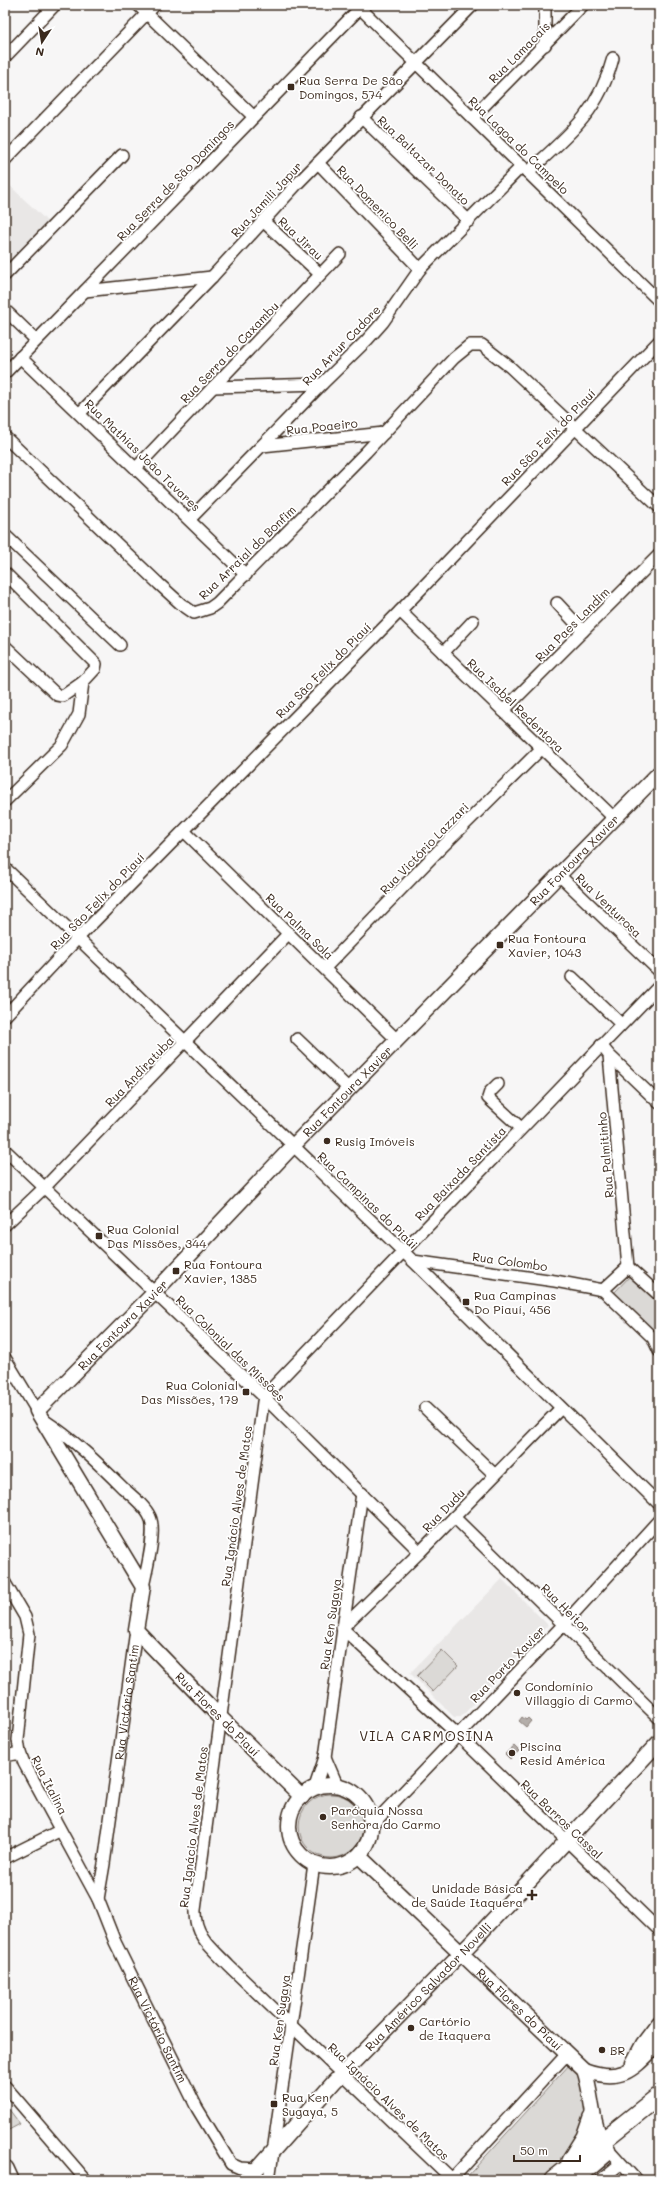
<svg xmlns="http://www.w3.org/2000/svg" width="664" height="2185" viewBox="0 0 664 2185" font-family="Mali,sans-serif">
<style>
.built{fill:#e9e7e6}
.green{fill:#dbd9d6;stroke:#8b827a}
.water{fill:#b4aeaa;stroke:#847972}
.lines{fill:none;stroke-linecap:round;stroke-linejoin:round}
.minor-casing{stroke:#3b2a1e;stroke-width:14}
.major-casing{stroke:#3b2a1e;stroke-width:17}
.highway-casing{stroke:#3b2a1e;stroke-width:20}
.minor{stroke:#fff;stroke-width:11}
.major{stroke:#fff;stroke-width:14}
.highway{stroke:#fff;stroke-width:17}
.poi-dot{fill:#3b2a1e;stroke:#fff;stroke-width:1.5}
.labels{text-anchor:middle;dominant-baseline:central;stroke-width:3.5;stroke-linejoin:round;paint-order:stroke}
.street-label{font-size:12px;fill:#3b2a1e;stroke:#fff}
.poi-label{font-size:12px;fill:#3b2a1e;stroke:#fff;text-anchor:start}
.quarter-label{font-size:14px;letter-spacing:1px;fill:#3b2a1e;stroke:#fff}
</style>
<rect width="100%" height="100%" fill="#f7f6f6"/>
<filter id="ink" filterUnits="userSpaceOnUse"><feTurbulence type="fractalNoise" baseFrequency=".025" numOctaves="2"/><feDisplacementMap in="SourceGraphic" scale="8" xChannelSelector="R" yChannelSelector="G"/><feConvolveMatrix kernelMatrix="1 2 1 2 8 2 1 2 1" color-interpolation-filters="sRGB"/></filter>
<g filter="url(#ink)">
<path class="built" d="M5 181 49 223 5 268Z
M502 1579 548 1625 461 1717H454L410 1673Z"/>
<path class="green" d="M632 1274 659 1300V1325L651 1334 612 1295Z
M442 1650 458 1666 433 1692 417 1676Z
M299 1826a32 32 0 1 1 64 0a32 32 0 1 1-64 0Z
M571 2063 582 2073 589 2114 566 2159 541 2180H464Z
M5 2104 20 2124 5 2132Z"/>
<path class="water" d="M522 1717 526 1720 528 1718 531 1721 526 1727 519 1721Z
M514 1746 519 1751 510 1759 505 1754Z"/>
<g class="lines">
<defs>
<g id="minor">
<path d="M138 5 254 117"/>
<path d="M360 8 659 301"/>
<path d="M545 45V5"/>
<path d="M5 57 55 5"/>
<path d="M361 117 469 221"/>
<path d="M472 118 583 5"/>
<path d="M5 160 155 5"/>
<path d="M318 163 420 269"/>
<path d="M528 172C568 136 599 112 613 58"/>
<path d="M263 221 320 274"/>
<path d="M5 275 122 155"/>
<path d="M85 291 212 277"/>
<path d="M5 310 36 340"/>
<path d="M20 357 246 575"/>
<path d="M5 373 363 5"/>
<path d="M213 387 322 384"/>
<path d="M80 413 212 277 297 184 473 5"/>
<path d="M5 437 159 584 181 604 194 613 210 608 217 603 366 452 454 358 470 345H482L510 367 659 507"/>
<path d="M262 446 384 433"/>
<path d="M136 468 340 254"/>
<path d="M190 519 322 384 367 340 383 322 420 269 522 166"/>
<path d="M5 535 120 645"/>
<path d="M5 573 96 664 95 669 83 682 79 714 62 745 5 801"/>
<path d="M557 603 583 631"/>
<path d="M400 611 615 819"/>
<path d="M5 646 57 695 63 696 83 682"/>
<path d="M443 653 473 621"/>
<path d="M503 711 659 555"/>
<path d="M184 831 397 1040"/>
<path d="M5 868 413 1261 659 1504"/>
<path d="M559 875 659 971"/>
<path d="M325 968 439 850 542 748"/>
<path d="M572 977 621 1024"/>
<path d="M5 1016 77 939 400 611 659 341"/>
<path d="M297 1039 349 1089"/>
<path d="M601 1045 609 1055 628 1267"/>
<path d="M609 1055 659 1103"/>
<path d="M498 1084 490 1092 488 1098 521 1128"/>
<path d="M5 1150 264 1397 420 1552"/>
<path d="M5 1225 45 1187 289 933"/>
<path d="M413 1261 555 1281 603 1290"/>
<path d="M659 1295 628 1267 603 1290 653 1338 659 1351"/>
<path d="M5 1358 37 1411"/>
<path d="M425 1408 495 1475"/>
<path d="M561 1408 420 1552 342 1628 457 1734 659 1930"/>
<path d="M44 1420C73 1439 98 1463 123 1488 132 1496 145 1506 150 1517 157 1532 146 1571 143 1587"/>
<path d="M454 1517 659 1718"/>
<path id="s1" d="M5 1583 25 1617 29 1634 18 1740 20 1753 24 1763 98 1899 115 1942 197 2108 231 2164 240 2168 257 2169"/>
<path d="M5 1756 20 1753"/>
<path d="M325 1757 337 1785"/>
<path d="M315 1787 325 1757 362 1493"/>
<path d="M372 1825 564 1624 659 1520"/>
<path d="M5 1858 59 1831"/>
<path id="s2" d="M98 1899 104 1864 136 1630"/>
<path d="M5 2086 86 2180"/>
<path d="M609 2150 636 2180"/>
<path d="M452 2179 229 1966C213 1949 194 1936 195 1910L263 1402 271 1389 659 986"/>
<path d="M269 2180 314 1864"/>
<path d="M451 2180 567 2054"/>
<path d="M601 2180 620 2164"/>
</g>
<g id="major">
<circle cx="330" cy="1826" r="41"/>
<path id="s3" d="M302 1797 221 1718 136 1630 143 1587 37 1411 154 1293 293 1146 659 773"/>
<path id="s4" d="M359 1856 584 2070C594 2098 589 2125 608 2149"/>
<path d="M633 2063 643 2044 659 2023"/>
<path d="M584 2070C623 2084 633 2069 659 2043"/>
<path id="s5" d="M247 2180 334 2082 472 1942 659 1742"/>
</g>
<path id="highway" d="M570 2161 585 2137 592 2117
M5 2169 10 2180
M553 2180 659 2096
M574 2180 607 2152"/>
</defs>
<use href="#minor" class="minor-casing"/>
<use href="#major" class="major-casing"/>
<use href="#highway" class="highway-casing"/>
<use href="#minor" class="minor"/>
<use href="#major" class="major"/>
<use href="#highway" class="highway"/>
</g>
</g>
<g class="poi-dot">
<rect x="287" y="83" width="8" height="8" rx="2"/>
<rect x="496" y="941" width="8" height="8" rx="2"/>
<circle cx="327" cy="1141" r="4"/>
<rect x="95" y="1232" width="8" height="8" rx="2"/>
<rect x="172" y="1267" width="8" height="8" rx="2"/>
<rect x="462" y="1298" width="8" height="8" rx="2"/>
<rect x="242" y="1388" width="8" height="8" rx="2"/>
<circle cx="517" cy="1693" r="4"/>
<circle cx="512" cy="1753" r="4"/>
<circle cx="323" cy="1817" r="4"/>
<path d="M530 1889h4v4h4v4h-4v4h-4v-4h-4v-4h4z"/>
<circle cx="411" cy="2028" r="4"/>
<circle cx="602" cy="2050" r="4"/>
<rect x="270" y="2100" width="8" height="8" rx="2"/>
</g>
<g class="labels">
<g class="street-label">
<text transform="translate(519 52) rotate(-45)">Rua Lamacais</text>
<text transform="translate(519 145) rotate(44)">Rua Lagoa do Campelo</text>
<text transform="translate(424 160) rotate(44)">Rua Baltazar Donato</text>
<text transform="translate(175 180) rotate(-46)">Rua Serra de São Domingos</text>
<text transform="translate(266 199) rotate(-47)">Rua Jamili Japur</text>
<text transform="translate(378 207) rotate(46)">Rua Domenico Belli</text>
<text transform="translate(301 238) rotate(43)">Rua Jirau</text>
<text transform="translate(341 345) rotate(-46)">Rua Artur Cadore</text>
<text transform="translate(229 352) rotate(-46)">Rua Serra do Caxambu</text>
<text transform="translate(322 426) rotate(-6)">Rua Poaeiro</text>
<text transform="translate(548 437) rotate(-46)">Rua São Felix do Piauí</text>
<text transform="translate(143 455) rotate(44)">Rua Mathias João Tavares</text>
<text transform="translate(247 552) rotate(-44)">Rua Arraial do Bonfim</text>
<text transform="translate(572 624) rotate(-45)">Rua Paes Landim</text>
<text transform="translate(323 670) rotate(-45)">Rua São Felix do Piauí</text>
<text transform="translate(516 705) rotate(44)">Rua Isabel Redentora</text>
<text transform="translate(424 848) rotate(-46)">Rua Victório Lazzari</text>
<text stroke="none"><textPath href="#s3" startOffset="1254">Rua Fontoura Xavier</textPath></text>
<text transform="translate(97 901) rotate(-46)">Rua São Felix do Piauí</text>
<text transform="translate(609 905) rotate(44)">Rua Venturosa</text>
<text transform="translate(300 926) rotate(44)">Rua Palma Sola</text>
<text transform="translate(139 1071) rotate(-46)">Rua Andiratuba</text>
<text stroke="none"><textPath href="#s3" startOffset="930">Rua Fontoura Xavier</textPath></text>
<text transform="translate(605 1155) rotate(-95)">Rua Palmitinho</text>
<text transform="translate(460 1173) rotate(-46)">Rua Baixada Santista</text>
<text transform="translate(368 1200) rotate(44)">Rua Campinas do Piaúi</text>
<text transform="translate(510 1261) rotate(8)">Rua Colombo</text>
<text stroke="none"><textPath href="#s3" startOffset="606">Rua Fontoura Xavier</textPath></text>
<text transform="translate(231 1348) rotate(44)">Rua Colonial das Missões</text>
<text transform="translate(236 1506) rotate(-82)">Rua Ignácio Alves de Matos</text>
<text transform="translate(443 1510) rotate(-46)">Rua Dudu</text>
<text transform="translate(566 1608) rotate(45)">Rua Heitor</text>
<text transform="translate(330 1624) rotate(-82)">Rua Ken Sugaya</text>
<text transform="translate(507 1664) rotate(-46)">Rua Porto Xavier</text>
<text stroke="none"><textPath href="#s2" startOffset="199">Rua Victório Santim</textPath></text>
<text transform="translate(218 1714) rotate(45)">Rua Flores do Piauí</text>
<text transform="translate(50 1785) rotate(63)">Rua Italina</text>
<text transform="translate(562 1819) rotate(44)">Rua Barros Cassal</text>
<text transform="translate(193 1827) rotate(-83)">Rua Ignácio Alves de Matos</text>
<text stroke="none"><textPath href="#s5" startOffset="265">Rua Américo Salvador Novelli</textPath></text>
<text stroke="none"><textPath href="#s4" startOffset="222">Rua Flores do Piauí</textPath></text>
<text transform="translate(279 2020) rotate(-82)">Rua Ken Sugaya</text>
<text stroke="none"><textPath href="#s1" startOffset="486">Rua Victório Santim</textPath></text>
<text transform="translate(389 2101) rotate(44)">Rua Ignácio Alves de Matos</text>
</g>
<g class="poi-label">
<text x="299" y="80">Rua Serra De São<tspan x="299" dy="14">Domingos, 574</tspan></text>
<text x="508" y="938">Rua Fontoura<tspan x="508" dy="14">Xavier, 1043</tspan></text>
<text x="335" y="1141">Rusig Imóveis</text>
<text x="107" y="1229">Rua Colonial<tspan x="107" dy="14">Das Missões, 344</tspan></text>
<text x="184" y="1264">Rua Fontoura<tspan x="184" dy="14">Xavier, 1385</tspan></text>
<text x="474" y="1295">Rua Campinas<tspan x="474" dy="14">Do Piauí, 456</tspan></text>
<text x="238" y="1385" text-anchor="end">Rua Colonial<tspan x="238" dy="14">Das Missões, 179</tspan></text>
<text x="525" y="1686">Condomínio<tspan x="525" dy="14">Villaggio di Carmo</tspan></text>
<text x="520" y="1746">Piscina<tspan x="520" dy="14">Resid América</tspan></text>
<text x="331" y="1810">Paróquia Nossa<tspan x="331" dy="14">Senhora do Carmo</tspan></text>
<text x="523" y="1888" text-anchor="end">Unidade Básica<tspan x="523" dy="14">de Saúde Itaquera</tspan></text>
<text x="419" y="2021">Cartório<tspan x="419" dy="14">de Itaquera</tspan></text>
<text x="610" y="2050">BR</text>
<text x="282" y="2097">Rua Ken<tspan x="282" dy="14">Sugaya, 5</tspan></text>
</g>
<g class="quarter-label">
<text x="427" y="1735">VILA CARMOSINA</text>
</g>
</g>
<rect width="664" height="2185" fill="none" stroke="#fff" stroke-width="20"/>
<rect x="10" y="10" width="644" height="2165" fill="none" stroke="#3b2a1e" stroke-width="1.5" filter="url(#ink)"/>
<g transform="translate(42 42) rotate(192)" stroke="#ffffff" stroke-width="3" paint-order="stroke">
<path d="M0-3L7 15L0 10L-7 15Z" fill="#3b2a1e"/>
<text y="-6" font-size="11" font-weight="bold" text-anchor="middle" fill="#3b2a1e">N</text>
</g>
<path d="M514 2155v6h66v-6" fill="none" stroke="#3b2a1e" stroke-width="2"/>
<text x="520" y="2155" font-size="12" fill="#3b2a1e" stroke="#ffffff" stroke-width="3" paint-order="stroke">50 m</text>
</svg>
